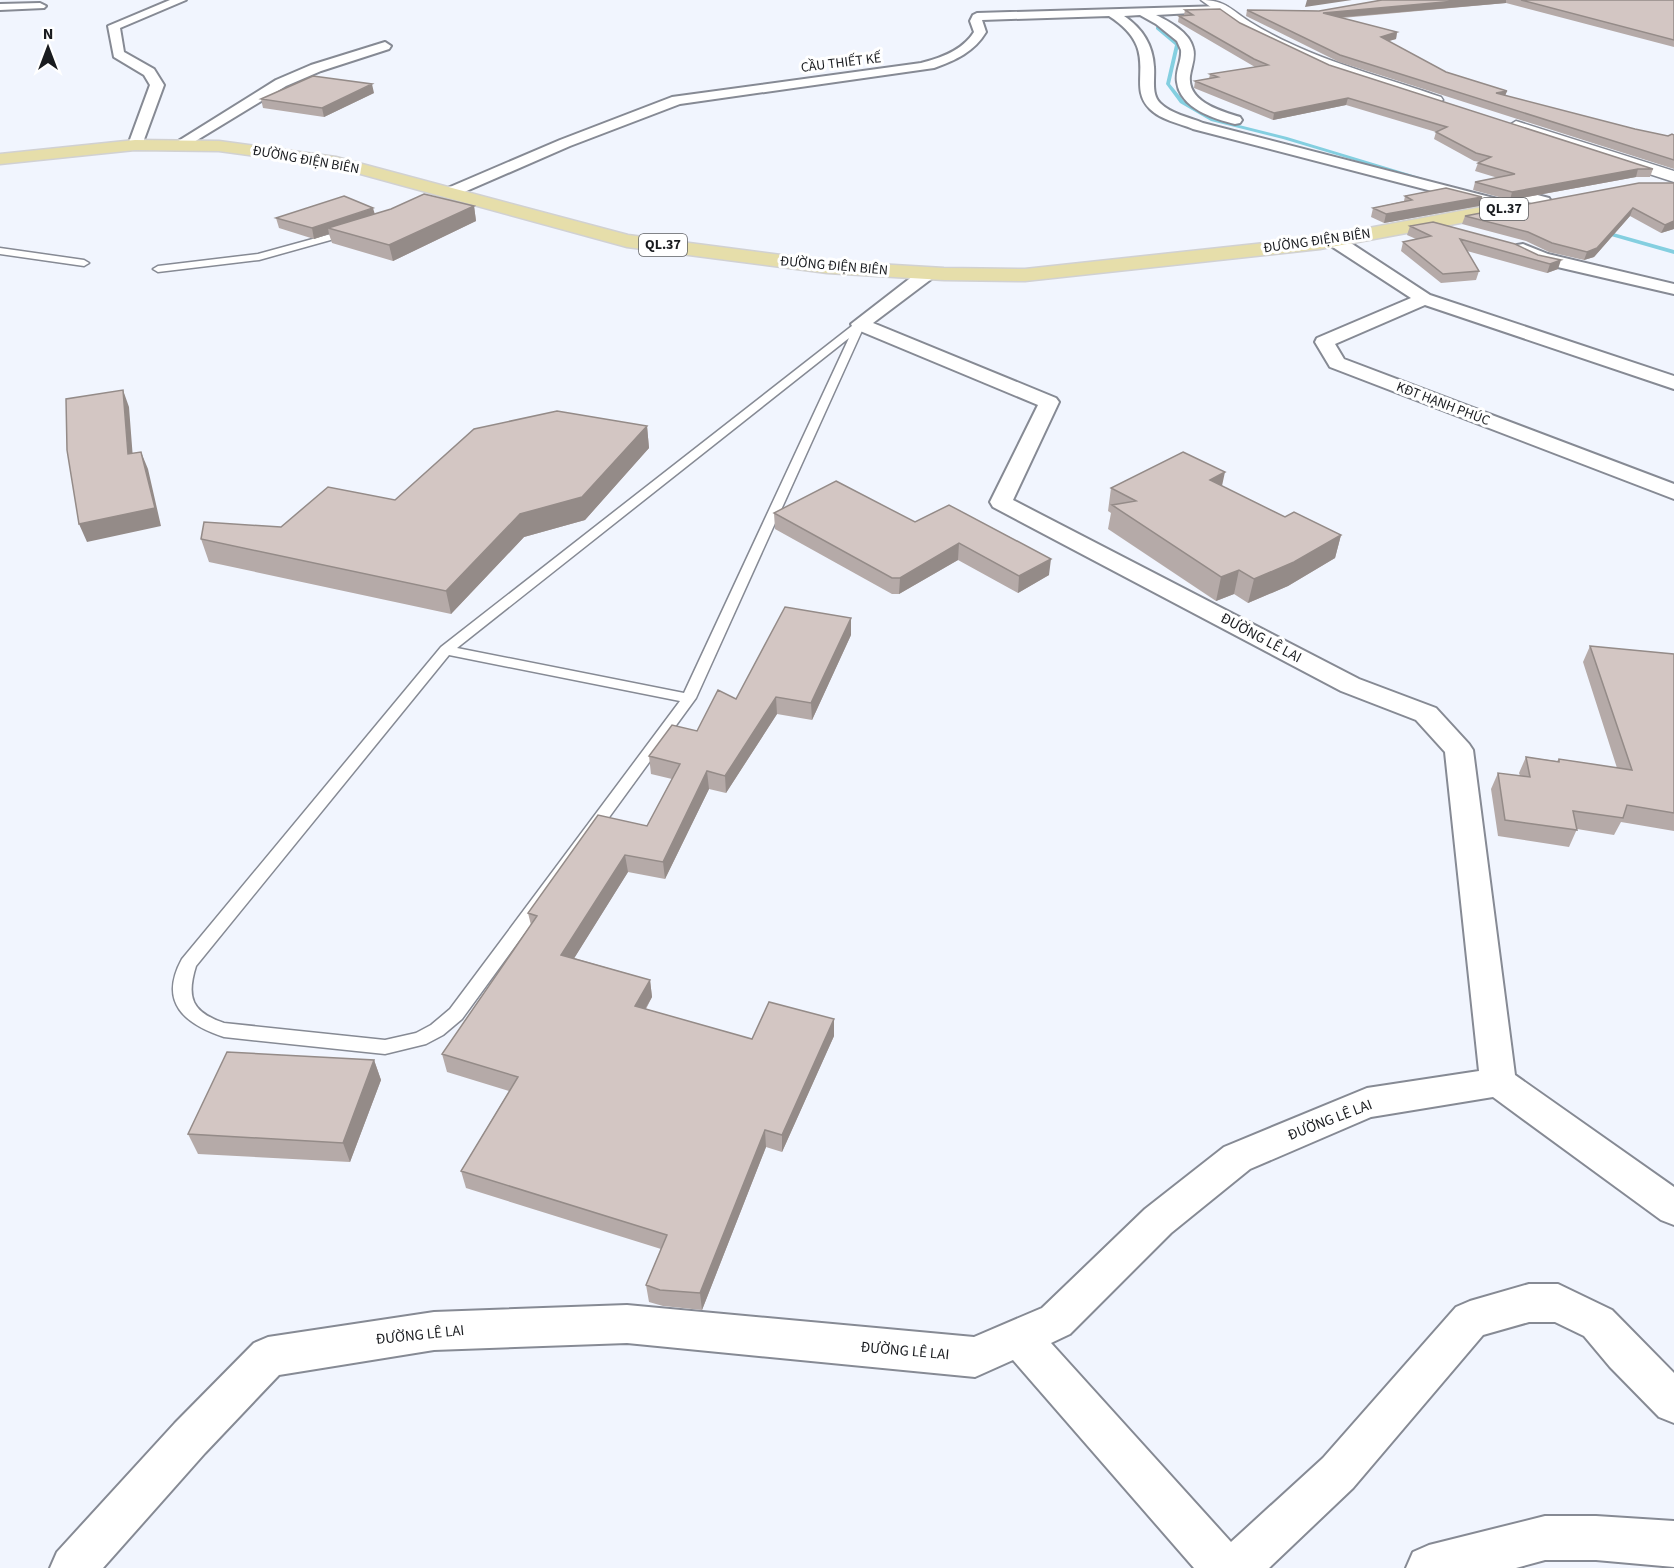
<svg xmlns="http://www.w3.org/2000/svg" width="1674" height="1568" viewBox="0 0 1674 1568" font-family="'Source Sans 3',sans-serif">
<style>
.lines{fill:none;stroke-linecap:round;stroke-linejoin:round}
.stream{fill:#84cfe0;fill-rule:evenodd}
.lane-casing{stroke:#868a94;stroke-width:3}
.street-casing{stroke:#868a94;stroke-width:4}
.secondary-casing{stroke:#868a94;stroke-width:3}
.primary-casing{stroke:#d1d1d2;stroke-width:3}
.lane{fill:#fff;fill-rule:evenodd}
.street{fill:#fff;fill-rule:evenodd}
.secondary{fill:#fff;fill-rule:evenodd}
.primary{fill:#e6deaa;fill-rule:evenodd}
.wall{fill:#b5aaa8}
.shaded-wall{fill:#948b88}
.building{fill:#d3c6c3;stroke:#948b88;stroke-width:1.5}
.labels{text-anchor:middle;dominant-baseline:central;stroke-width:6;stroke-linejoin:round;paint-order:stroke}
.far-street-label{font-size:14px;fill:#191b1f;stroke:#fff}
.shield{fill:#fff;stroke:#5e5f62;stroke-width:1.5}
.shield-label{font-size:14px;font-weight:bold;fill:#191b1f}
.street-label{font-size:15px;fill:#191b1f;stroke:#fff}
</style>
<rect width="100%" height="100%" fill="#f1f5fe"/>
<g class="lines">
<path class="stream" d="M1156 27H1160L1179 45 1170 84 1184 101 1215 119 1287 137 1449 186 1444 187 1283 139 1211 121 1180 103 1166 84 1175 45 1156 29Z
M1599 229 1674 250V254L1597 232V230Z"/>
<defs>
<path id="lane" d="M349 229 353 232 352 234 259 260 158 272 153 269 158 266 258 254Z
M0 248 84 260 89 263 84 266 0 254Z
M857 322 865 324 696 698 462 1019 443 1035 426 1044 385 1054 224 1037C185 1024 158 1003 182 959L441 647ZM849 338 684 693 457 648ZM449 655 680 701 450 1009 431 1025 416 1033 385 1040 224 1023C192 1012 186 998 196 966Z"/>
<path id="street" d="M170 0H186L120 28 124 52 154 69 164 85 142 145 140 148H130L128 145 150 85 144 75 114 57 108 26Z
M40 3 46 6 44 8 0 10V4Z
M1223 6 1227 7V11L1156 15C1170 22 1189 32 1193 48 1196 58 1191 67 1190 76 1187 102 1221 111 1240 117L1242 120 1240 123 1235 124C1214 119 1180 108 1177 82 1175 71 1182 61 1181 50L1177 41 1156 24 1140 15 1124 16C1142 28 1153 45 1154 67 1155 79 1151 94 1160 103 1171 114 1189 117 1203 123L1517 204 1519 207 1511 212 1505 210 1193 129C1179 123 1161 120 1150 109 1124 84 1164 51 1109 16L982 20 986 32C974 52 956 60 934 68L680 104 570 146 455 196 449 198 441 193 443 190 560 140 672 97 921 63C941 58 963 50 974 32L970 21 973 15 977 13Z
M385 42 391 46 389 49 321 71 286 86 184 148 179 149 172 145 276 80 311 65Z
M1492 183 1549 198 1551 201 1543 206 1487 191 1484 188 1487 185Z
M1334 235 1340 236 1430 295 1674 376V389L1425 305 1335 344 1344 359 1674 484V499L1330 367 1315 342 1317 338 1411 298 1328 244 1326 240Z
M1523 244 1548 254 1674 284V294L1536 262 1517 253 1515 249 1517 245Z
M928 268 934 269 937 273 934 277 873 323 1056 398 1059 402 1013 500 1359 679 1436 708 1469 744 1473 750 1515 1075 1674 1187V1225L1661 1220 1493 1097 1371 1117 1250 1169 1171 1233 1070 1334 1051 1343 1231 1542 1323 1458 1456 1307 1470 1301 1529 1284H1558L1612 1310 1674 1373V1423L1659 1417 1610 1367 1584 1336 1555 1322H1529L1483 1335 1353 1488 1269 1568H1194L1013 1360 975 1377 627 1343 434 1350 279 1375 205 1453 103 1568H50L57 1552 175 1423 254 1343 268 1337 434 1312 627 1305 974 1337 1042 1308 1145 1209 1224 1147 1367 1088 1479 1071 1445 752 1416 720 1341 691 993 507 990 502 1038 405 853 328 851 324 922 269Z
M1545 1516H1596L1674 1521V1567L1596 1560H1545L1516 1568H1406L1413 1552 1429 1545Z"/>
<path id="secondary" d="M1201 0C1226 0 1231 10 1250 22 1308 58 1377 75 1441 97L1443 100 1435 105 1429 103 1300 58 1240 28Z
M1516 121 1674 171V182L1510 129 1508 126Z"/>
<path id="primary" d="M135 140 219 141 336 157 628 235 827 261 944 268 1025 269 1320 237 1509 202 1516 204 1518 208 1516 212 1509 214 1320 249 1025 281 944 280 827 273 627 247 335 167 219 151 135 150 0 164V154Z"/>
</defs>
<use href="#lane" class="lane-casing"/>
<use href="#street" class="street-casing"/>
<use href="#secondary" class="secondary-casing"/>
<use href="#primary" class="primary-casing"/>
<use href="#lane" class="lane"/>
<use href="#street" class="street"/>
<use href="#secondary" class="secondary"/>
<use href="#primary" class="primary"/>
</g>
<path class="wall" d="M1382 0H1674V47L1506 3 1342 18 1397 32 1396 39 1388 41 1446 72 1507 91 1505 96 1635 129 1668 136 1674 135V169L1339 62 1246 16 1247 10 1319 11Z
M1185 10 1240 23 1329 65 1653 169 1650 177H1636L1510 200 1473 190 1475 182 1498 178 1475 171 1478 163 1480 162 1474 161 1434 139 1436 132 1346 105 1273 120 1194 88 1195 81 1209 79 1210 74 1255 67 1178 22 1179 16 1184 15Z
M374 93 324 117 263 108 261 99Z
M1674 183V229L1661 233 1630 216 1594 257 1584 260 1549 252 1526 241 1462 224 1465 216Z
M1405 196 1479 206 1384 223 1371 217 1373 208 1404 201Z
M474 206 476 221 393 261 332 243 329 234 314 239 279 228 276 218 375 214Z
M1410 226 1538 255 1558 269 1547 273 1467 251 1479 271 1476 280 1441 283 1401 251 1403 242 1416 239 1407 235Z
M647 426 649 448 585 520 524 537 451 614 209 562 201 539 281 527 395 500Z
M1222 486 1285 517 1341 535 1335 558 1288 586 1248 603 1234 594 1216 601 1108 529 1111 513 1108 511 1111 488Z
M774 513 915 522 1049 575 1018 593 958 560 899 594H892L775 529Z
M851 635 812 720 777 714 726 793 709 789 665 879 628 872 574 958 650 980 652 997 646 1009 752 1039 834 1036 782 1152 766 1147 702 1310 663 1306 649 1302 646 1285 661 1249 466 1188 461 1171 509 1091 447 1072 442 1054 531 925 528 913 647 826 672 779 651 774 649 756 697 731Z
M1590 646 1674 654V831L1621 822 1614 835 1577 829 1569 847 1498 836 1491 789 1498 773 1520 776 1519 773 1526 757 1557 761 1559 759 1617 768 1583 662Z
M374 1060 381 1080 350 1162 198 1154 188 1134Z"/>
<path class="shaded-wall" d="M1307 0H1352L1305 7Z
M1466 0H1506V3L1321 19 1323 13Z
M1397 32 1396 39 1379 44 1381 37Z
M372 84 374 93 324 117 322 108Z
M1507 91 1504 98 1496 93Z
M1348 98 1346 105 1273 120 1274 113Z
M1638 169 1636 177 1510 200 1512 192Z
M1482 197 1479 206 1384 223 1386 214Z
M474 206 476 221 393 261 389 245Z
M373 208 376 218 328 228 329 234 314 239 312 228Z
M1633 208 1630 216 1594 257 1584 260 1587 252Z
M1674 221V229L1661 233 1665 225Z
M1561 260 1558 269 1547 273 1550 264Z
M123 390 129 407 134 472 128 454Z
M647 426 649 448 585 520 524 537 451 614 446 591 520 514Z
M141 452 148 469 161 526 87 542 79 524Z
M1225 472 1220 495 1210 480Z
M1341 535 1335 558 1288 586 1248 603 1254 579Z
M959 543 958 560 899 594 900 578Z
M1051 559 1049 575 1018 593 1019 576Z
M1239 570 1234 594 1216 601 1221 577Z
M851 618V635L812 720 811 703Z
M776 697 777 714 726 793 725 776Z
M707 771 709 789 665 879 663 862Z
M625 855 628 872 565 973 561 955Z
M650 980 652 997 637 1023 635 1006Z
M834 1019V1036L782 1152V1135Z
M374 1060 381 1080 350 1162 343 1143Z
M765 1130 766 1147 702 1310 700 1293Z"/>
<path class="building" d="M1382 0H1466L1323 13 1397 32 1381 37 1446 72 1507 91 1496 93 1635 129 1668 136 1672 134 1674 135V160L1340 55 1247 10 1319 11Z
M1521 0H1674V40Z
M1220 9 1240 23 1329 65 1653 169H1638L1512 192 1475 182 1515 174 1478 163 1491 157 1476 153 1436 132 1447 127 1348 98 1274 113 1195 81 1218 77 1210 74 1268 65 1254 59 1179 16 1193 15 1185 10Z
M313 76 372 84 322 108 261 99Z
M1639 183H1674V221L1665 225 1633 208 1597 248 1587 252 1552 243 1528 232 1465 216Z
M1446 188 1482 197 1386 214 1373 208 1412 200 1405 196Z
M424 194 474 206 389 245 328 228 391 209Z
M344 196 373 208 312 228 276 218Z
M1433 222 1515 244 1538 255 1561 260 1550 264 1460 239 1479 271 1443 274 1403 242 1431 236 1410 226Z
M123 390 128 454 141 452 155 508 79 524 67 450 66 399Z
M557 411 647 426 582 497 520 514 446 591 201 539 204 522 281 527 328 487 395 500 474 429Z
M1183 452 1225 472 1210 480 1285 517 1294 512 1341 535 1294 562 1254 579 1239 570 1221 577 1112 505 1136 501 1111 488Z
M836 481 915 522 949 505 1051 559 1019 576 959 543 900 578H892L774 513Z
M785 607 851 618 811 703 776 697 725 776 707 771 663 862 625 855 561 955 650 980 635 1006 752 1039 769 1002 834 1019 782 1135 765 1130 700 1293 660 1290 646 1285 667 1235 461 1171 518 1077 442 1054 537 916 528 913 598 815 647 826 680 764 649 756 672 725 697 731 718 690 736 699Z
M1590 646 1674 654V813L1627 805 1623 818 1573 811 1577 830 1505 820 1498 773 1530 777 1526 757 1559 762V759L1632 770Z
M227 1052 374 1060 343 1143 188 1134Z"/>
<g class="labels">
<g class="far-street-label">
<text transform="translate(841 63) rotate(-7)">CẦU THIẾT KẾ</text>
<text transform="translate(306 160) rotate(10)">ĐƯỜNG ĐIỆN BIÊN</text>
<text transform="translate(1317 241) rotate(-8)">ĐƯỜNG ĐIỆN BIÊN</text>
<text transform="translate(834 266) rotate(5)">ĐƯỜNG ĐIỆN BIÊN</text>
<text transform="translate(1443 404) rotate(21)">KĐT HẠNH PHÚC</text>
</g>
<g class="shield">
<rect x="1480" y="198" width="48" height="22" rx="4.5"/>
<rect x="639" y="234" width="48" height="22" rx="4.5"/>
</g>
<g class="shield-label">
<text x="1504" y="209">QL.37</text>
<text x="663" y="245">QL.37</text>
</g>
<g class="street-label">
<text transform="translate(1261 638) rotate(28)">ĐƯỜNG LÊ LAI</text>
<text transform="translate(1330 1120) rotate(-21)">ĐƯỜNG LÊ LAI</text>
<text transform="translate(420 1335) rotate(-6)">ĐƯỜNG LÊ LAI</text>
<text transform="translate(905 1351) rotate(5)">ĐƯỜNG LÊ LAI</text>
</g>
</g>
<g transform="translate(48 48)" stroke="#ffffff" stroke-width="4.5" paint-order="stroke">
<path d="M0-4.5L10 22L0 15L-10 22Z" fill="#191b1f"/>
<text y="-9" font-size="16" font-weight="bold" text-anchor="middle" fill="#191b1f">N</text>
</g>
</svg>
